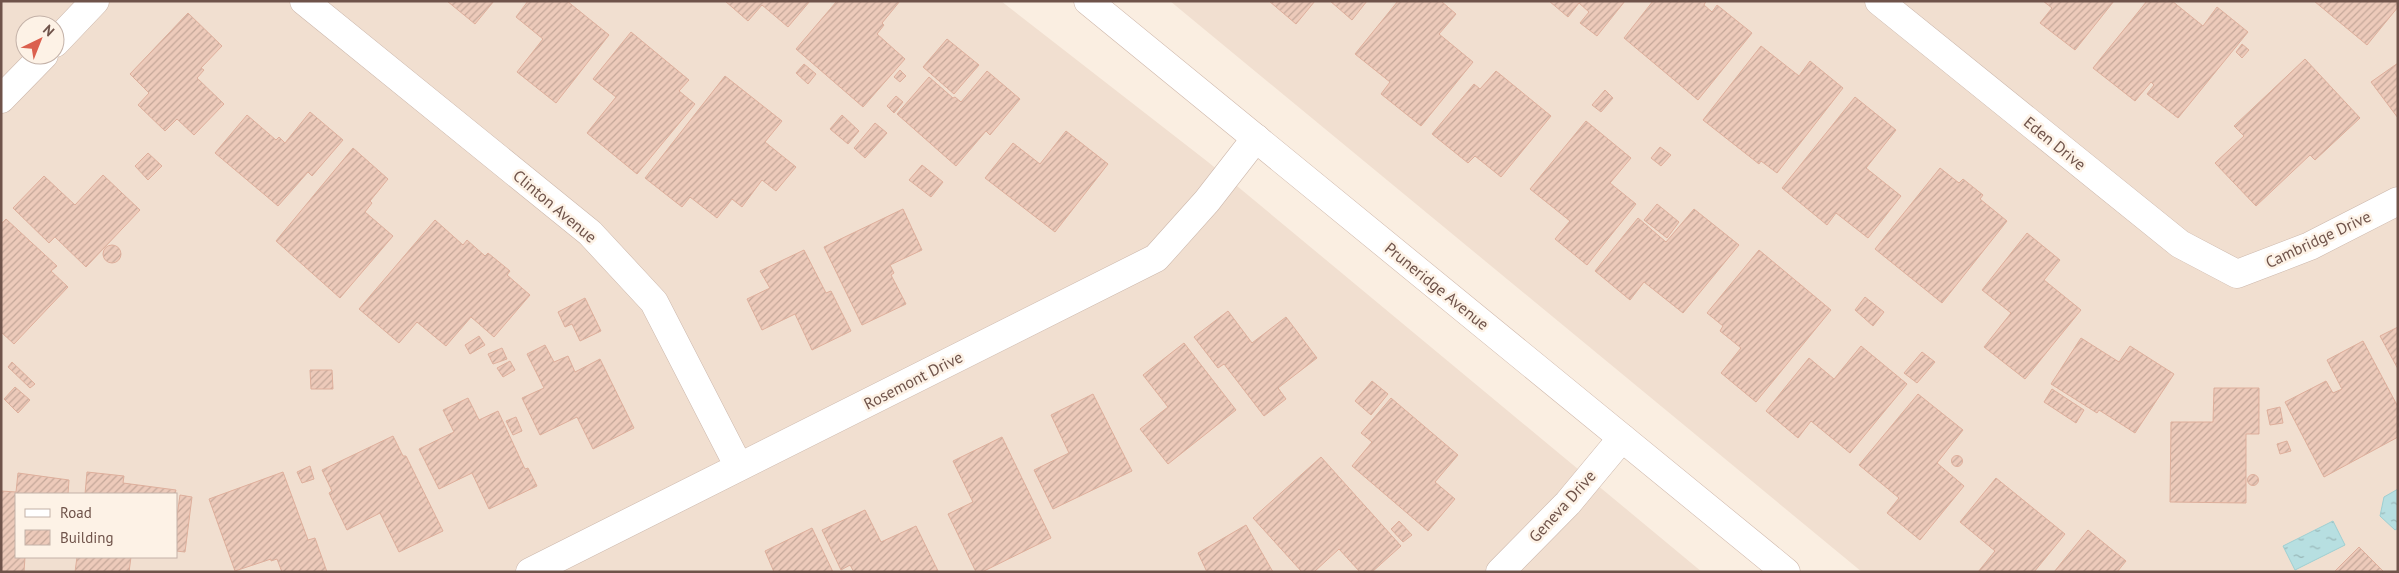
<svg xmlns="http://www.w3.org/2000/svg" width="2399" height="573" viewBox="0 0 2399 573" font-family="'PT Sans',sans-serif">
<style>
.residential{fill:#f1dfd0;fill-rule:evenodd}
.water{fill:url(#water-ripples);stroke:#9ecfd2}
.building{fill:url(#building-hatch);stroke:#deaf9c}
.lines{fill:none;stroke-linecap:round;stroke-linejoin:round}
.street-casing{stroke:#ccb7ab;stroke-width:29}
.secondary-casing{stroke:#ceb6a9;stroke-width:29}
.street{stroke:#fff;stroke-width:28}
.secondary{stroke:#fff;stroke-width:28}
.labels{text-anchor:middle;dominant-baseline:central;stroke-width:5;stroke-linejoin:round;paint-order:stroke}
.street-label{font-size:16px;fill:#6f534a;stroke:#fdf2e6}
</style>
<defs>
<pattern id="water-ripples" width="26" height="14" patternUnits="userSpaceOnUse" patternTransform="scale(1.25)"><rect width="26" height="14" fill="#b7dfe1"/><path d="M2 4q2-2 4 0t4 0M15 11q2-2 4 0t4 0" fill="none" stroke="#99b7b8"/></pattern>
<pattern id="building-hatch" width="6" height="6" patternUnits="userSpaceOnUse" patternTransform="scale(1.25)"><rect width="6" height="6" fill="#edcaba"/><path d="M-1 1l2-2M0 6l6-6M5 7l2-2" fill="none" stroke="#c4a799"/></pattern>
</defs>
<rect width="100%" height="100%" fill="#faeee1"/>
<path class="residential" d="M1 1H1001L1208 162 1702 572H1ZM25 25H55V55H25ZM16 494H176V557H16Z
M1170 1H2398V572H1862Z"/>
<path class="water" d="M2398 489V528L2395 530 2380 516 2384 497Z
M2333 521 2345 545 2295 570 2283 546Z"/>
<path class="building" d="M447 1H494L475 24Z
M528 1H567L609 35 556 103 517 72 543 39 516 17Z
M725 1H810L788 27 762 5 748 21Z
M837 1H900L882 23 884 25 877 34 905 59 863 107 796 49Z
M1269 1H1315L1296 24Z
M1330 1H1367L1352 20Z
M1398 1H1441L1456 14 1439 34 1473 62 1421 126 1381 94 1390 82 1355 54Z
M1549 1H1625L1597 36 1580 23 1589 12 1579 3 1568 17Z
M1653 1H1706L1704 5 1712 12 1717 5 1752 33 1698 100 1624 38Z
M2043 1H2114L2075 50 2040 23 2052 8Z
M2147 1H2172L2203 26 2217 7 2248 32 2178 118 2147 94 2154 85 2151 82 2135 101 2093 68Z
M2314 1H2398V7L2367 45Z
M188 13 222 46 201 68 204 70 197 78 224 104 194 135 177 119 165 131 138 105 149 93 130 74Z
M631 32 689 80 679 91 695 104 637 174 587 133 616 97 593 79Z
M947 39 979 65 954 94 923 67Z
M2242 44 2249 50 2242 58 2236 52Z
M1761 46 1799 76 1810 61 1843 88 1777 173 1761 161 1759 164 1703 120Z
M2305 59 2360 118 2315 160 2310 155 2256 206 2215 163 2244 136 2234 126Z
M2398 63V118L2371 82Z
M804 64 816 74 808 84 796 73Z
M900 70 906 76 900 82 894 77Z
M987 71 1020 99 990 135 986 131 956 166 897 114 929 77 953 98 955 97 961 102Z
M1496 71 1551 116 1501 177 1475 156 1468 163 1432 134 1474 84 1480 89Z
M725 76 782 121 765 142 796 167 776 191 762 180 742 207 732 199 717 218 690 197 682 207 645 178Z
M1605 90 1613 98 1601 112 1592 105Z
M896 96 903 102 894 113 887 106Z
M1855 97 1896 130 1866 168 1901 196 1868 238 1836 213 1827 225 1782 188Z
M310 112 343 140 312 176 308 172 278 206 215 153 247 115 276 140 279 137 285 143Z
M842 115 859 131 848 144 830 129Z
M1586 121 1631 158 1610 183 1636 204 1587 265 1555 239 1570 221 1530 189Z
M875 123 887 133 865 158 854 148Z
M1066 131 1108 164 1055 232 985 178 1013 143 1040 164Z
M1660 147 1671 155 1661 166 1651 158Z
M353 148 388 179 370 201 372 203 365 212 393 236 340 298 276 241Z
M148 153 162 166 148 180 135 166Z
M922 165 943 182 931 197 909 180Z
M1940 168 1959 183 1963 179 1983 195 1980 199 2007 221 1942 303 1875 249Z
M103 175 140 210 86 267 55 237 49 243 13 208 44 176 75 205Z
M1657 204 1679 222 1667 238 1644 220Z
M903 209 922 250 890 265 894 273 891 275 906 304 862 325 824 247Z
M1694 209 1739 245 1683 313 1644 282 1630 300 1595 271 1638 218 1666 242Z
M6 219 57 266 51 271 68 287 14 344 1 332V224Z
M435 220 463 245 467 240 485 256 488 253 510 271 507 275 530 295 494 337 471 317 446 346 417 322 399 343 359 309Z
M2027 233 2060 260 2044 280 2081 310 2025 379 1984 347 2011 313 1982 290Z
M103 254a9 9 0 1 1 18 0a9 9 0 1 1-18 0Z
M804 250 826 293 831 291 851 331 812 350 795 314 762 330 747 299 770 288 760 271Z
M1759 250 1831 310 1756 402 1721 373 1741 348 1720 331 1723 326 1707 313Z
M1865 297 1884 312 1873 326 1855 310Z
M585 298 601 331 580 341 572 324 565 327 558 312Z
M1228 311 1252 343 1286 317 1317 358 1278 388 1286 399 1264 416 1224 364 1218 368 1194 337Z
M2398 327V369L2380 336Z
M479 336 485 345 470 354 465 345Z
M2081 338 2119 362 2130 346 2174 374 2135 433 2099 410 2097 413 2051 384Z
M2363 341 2398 407V437L2324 477 2285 402 2326 381 2333 393 2342 389 2327 360Z
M1184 343 1236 410 1168 464 1140 429 1168 407 1143 375Z
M545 345 554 362 568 356 575 372 600 359 634 428 593 449 577 417 540 435 522 398 544 388 527 354Z
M1861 346 1907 384 1850 453 1811 421 1798 438 1766 411 1809 358 1834 379Z
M502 348 507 359 493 364 488 354Z
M1922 352 1935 362 1917 383 1904 373Z
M510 361 515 370 503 377 497 368Z
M12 362 35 384 30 388 8 367Z
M310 370H332L333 389H311Z
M1372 381 1388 394 1371 415 1355 401Z
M15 387 30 400 18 413 4 399Z
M2214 388H2259V434H2246V503L2170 502 2171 422H2213Z
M2052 389 2084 410 2076 423 2044 402Z
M1093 394 1132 471 1053 509 1034 470 1069 453 1051 415Z
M1918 394 1963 430 1937 463 1964 486 1920 540 1887 513 1899 498 1859 465Z
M468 398 479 420 498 411 525 469 528 468 537 486 489 509 472 473 439 489 419 449 454 432 443 410Z
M1391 398 1458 455 1435 482 1455 499 1428 531 1352 466 1372 442 1361 433Z
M2280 407 2283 423 2270 425 2267 410Z
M516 417 522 431 513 435 506 421Z
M393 436 403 456H406L443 531 399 552 380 513 347 530 329 493 332 491 322 470Z
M1002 437 1051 538 982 572H976L948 514 973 502 953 461Z
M2287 441 2291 451 2280 454 2277 444Z
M1951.5 461a5.5 5.5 0 1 1 11 0a5.5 5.5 0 1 1-11 0Z
M1321 457 1401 546 1372 572H1360L1339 549 1314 572H1302L1253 518Z
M310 466 314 479 302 483 297 472Z
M87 472 124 476 123 483 176 490 175 494H85Z
M283 472 308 540 315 538 327 572H282L277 559 271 561V559L235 571 209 499Z
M18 473 69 480 68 494H16V557H25L24 572H1V491L16 492Z
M2247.5 480a5.5 5.5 0 1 1 11 0a5.5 5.5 0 1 1-11 0Z
M1996 478 2065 534 2034 572H1978L1995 551 1960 522Z
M180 495 192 497 185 552 176 551V523Z
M865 510 881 542 916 526 938 571 854 572 850 565 841 570 822 530Z
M1399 521 1412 535 1403 542 1391 529Z
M1246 525 1273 572H1207L1198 553Z
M812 528 833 572H774L765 551Z
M2088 530 2126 561 2117 572H2054Z
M2359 547 2384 572H2334Z
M77 557H131L129 572H75Z"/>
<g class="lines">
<defs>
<path id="street" d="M304 1 590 233 654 302 739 467
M1879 1 2180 244 2237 274 2310 246 2398 201
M55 43 95 1
M1 99 44 55
M530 572 1156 258 1207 201 1256 138
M1500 572 1568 503 1622 438"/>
<path id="secondary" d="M1088 1 1786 572"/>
</defs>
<use href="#street" class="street-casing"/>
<use href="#secondary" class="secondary-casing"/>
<use href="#street" class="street"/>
<use href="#secondary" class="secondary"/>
</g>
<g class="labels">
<g class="street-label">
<text transform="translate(2055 143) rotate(39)">Eden Drive</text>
<text transform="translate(555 206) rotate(40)">Clinton Avenue</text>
<text transform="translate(2318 239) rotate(-25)">Cambridge Drive</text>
<text transform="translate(1437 286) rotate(39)">Pruneridge Avenue</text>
<text transform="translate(913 380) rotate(-27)">Rosemont Drive</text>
<text transform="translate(1562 506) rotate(-48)">Geneva Drive</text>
</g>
</g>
<rect width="2399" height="573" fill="none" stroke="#6f534a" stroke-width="5"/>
<rect x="15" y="493" width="162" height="65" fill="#fdf2e6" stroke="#c4b2a8"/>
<rect x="25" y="509" width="25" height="8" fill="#ffffff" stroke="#c4b2a8"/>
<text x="60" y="518" font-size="15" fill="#6f534a">Road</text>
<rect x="25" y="530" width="25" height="15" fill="url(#building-hatch)" stroke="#c4b2a8"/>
<text x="60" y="543" font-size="15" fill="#6f534a">Building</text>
<g transform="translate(40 40) rotate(43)"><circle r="24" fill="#fdf2e6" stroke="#c4b2a8"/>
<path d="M0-4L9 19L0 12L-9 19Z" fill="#db604e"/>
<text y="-8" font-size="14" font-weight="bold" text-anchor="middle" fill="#6f534a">N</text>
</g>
</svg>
